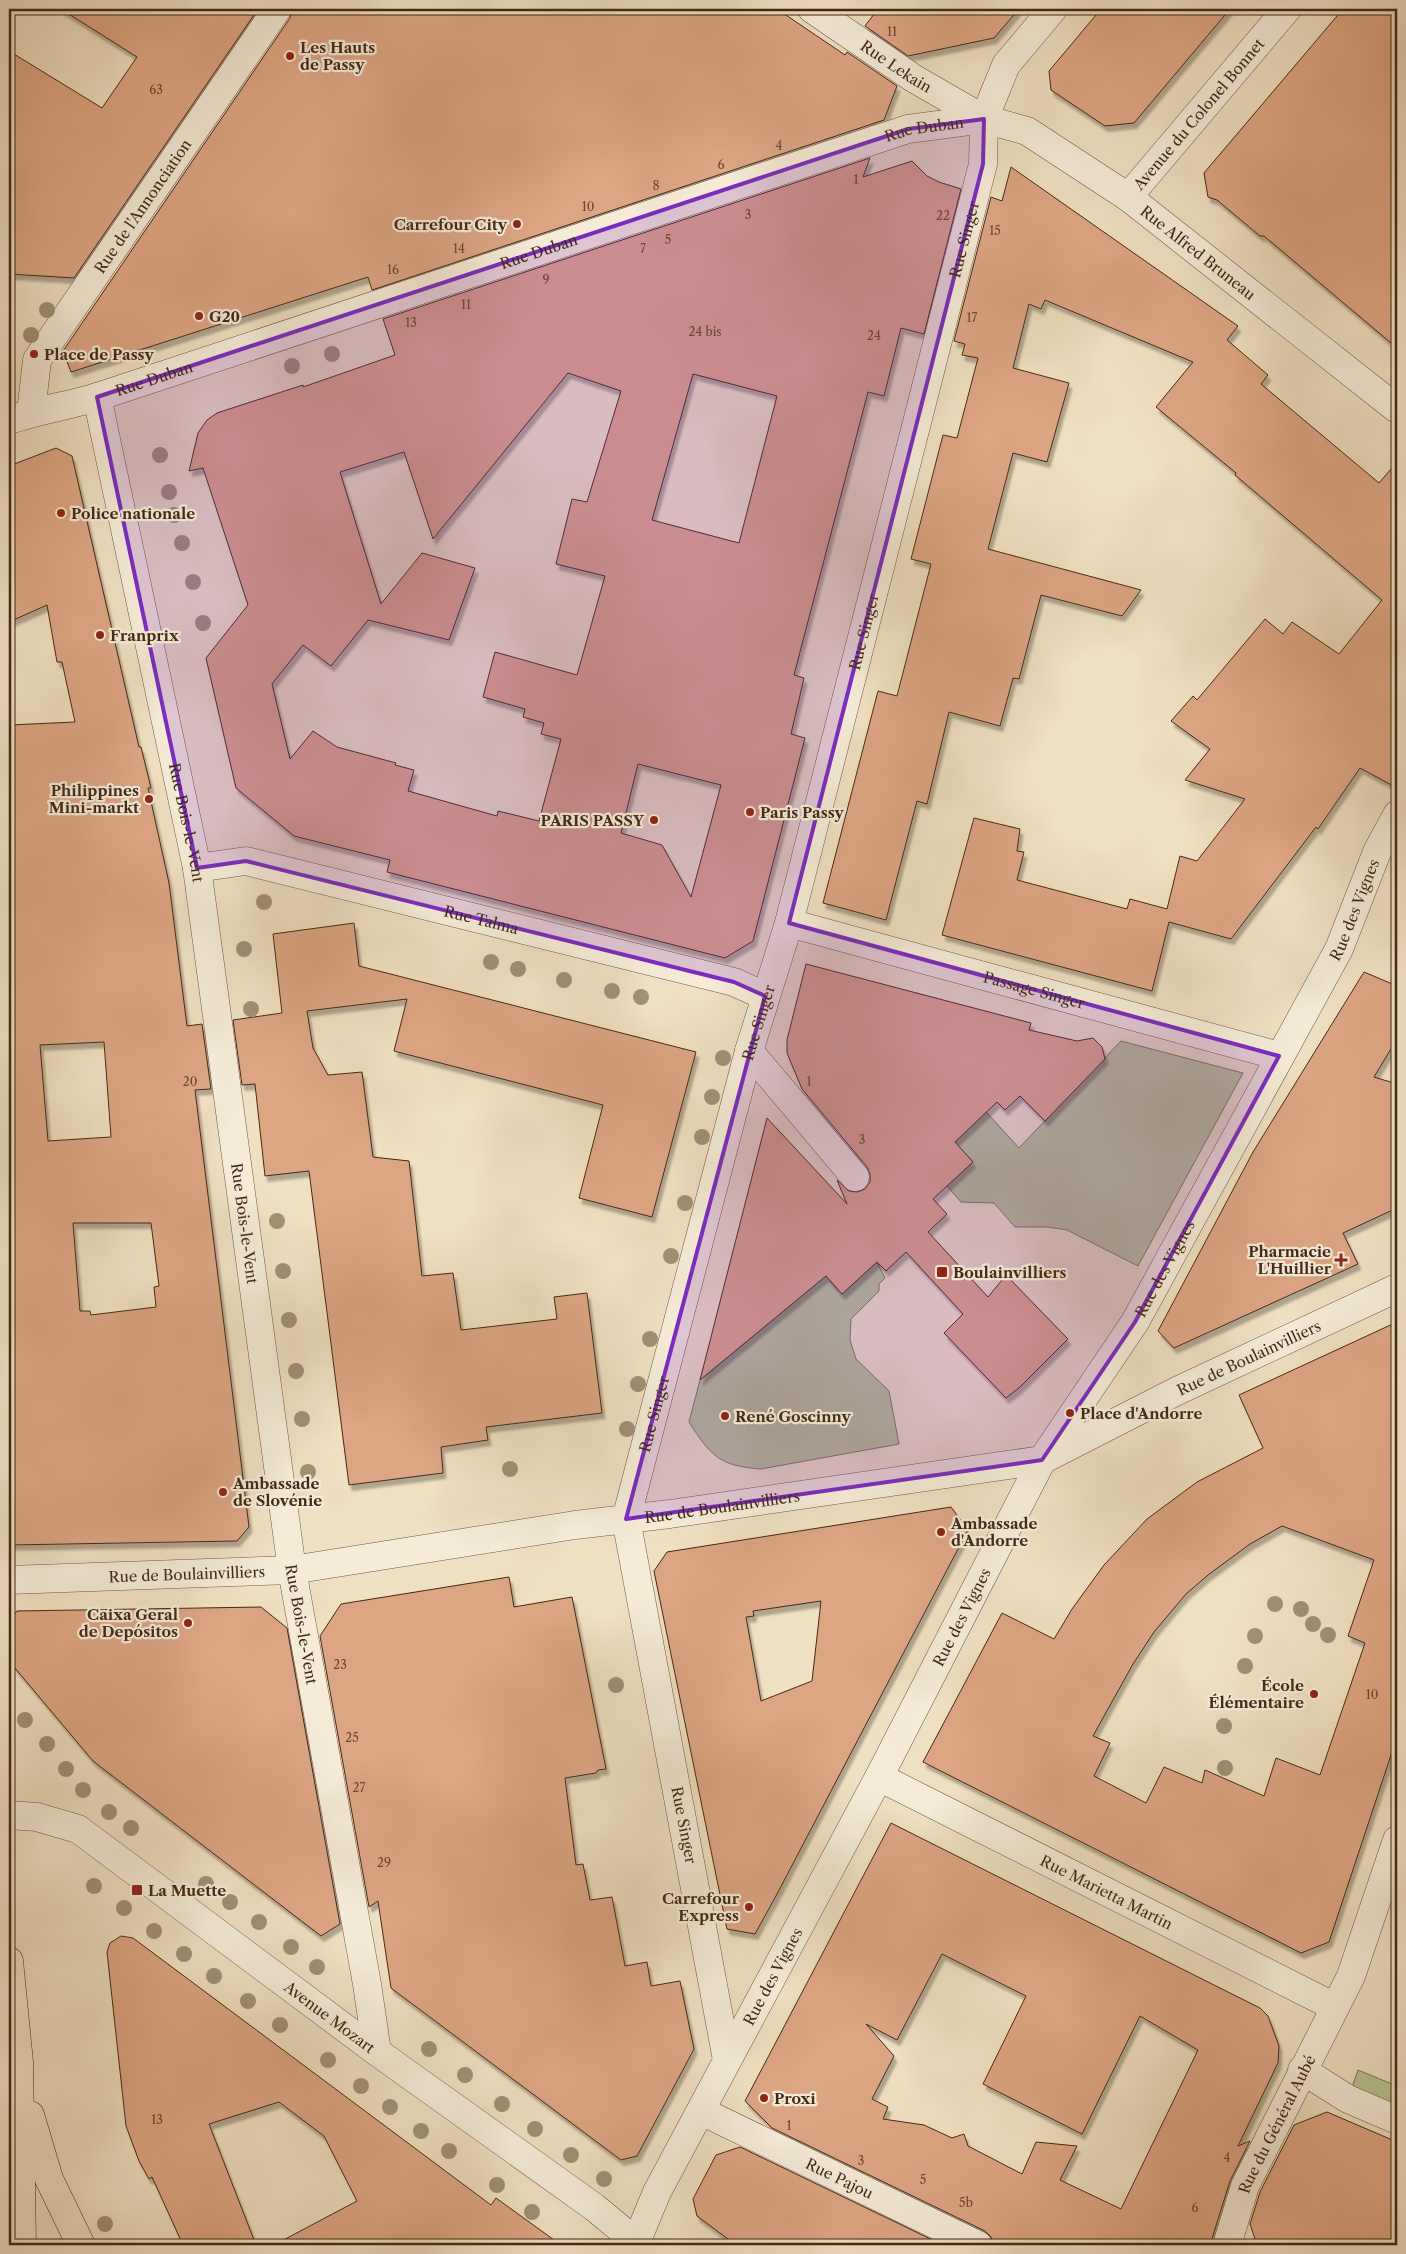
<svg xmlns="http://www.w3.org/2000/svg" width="1406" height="2254" viewBox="0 0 1406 2254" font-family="'Libre Caslon Text',serif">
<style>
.green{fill:#b9c293;stroke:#7e7656}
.building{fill:#dca584;stroke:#432918;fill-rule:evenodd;filter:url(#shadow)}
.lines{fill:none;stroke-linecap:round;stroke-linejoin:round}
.minor-casing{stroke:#6e5742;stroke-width:29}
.major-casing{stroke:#432918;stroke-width:29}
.minor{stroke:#f5ebd7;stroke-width:28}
.major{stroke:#efe0c1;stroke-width:28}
.tree{fill:#a09075}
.marked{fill:#7b2cbf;fill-opacity:0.2;stroke:#7b2cbf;stroke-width:4;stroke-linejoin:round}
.poi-dot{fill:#8f2418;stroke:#f5ebd7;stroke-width:2}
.labels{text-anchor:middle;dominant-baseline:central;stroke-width:4.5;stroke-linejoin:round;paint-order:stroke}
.number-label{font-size:12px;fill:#694833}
.poi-label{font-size:15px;font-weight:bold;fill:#432918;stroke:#f5ebd7;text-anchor:start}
.street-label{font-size:15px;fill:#432918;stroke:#f5ebd7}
</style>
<defs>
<filter id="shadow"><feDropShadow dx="3" dy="5.5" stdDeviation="1" flood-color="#0004"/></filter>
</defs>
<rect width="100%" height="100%" fill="#efe0c1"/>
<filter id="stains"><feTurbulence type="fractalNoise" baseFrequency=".004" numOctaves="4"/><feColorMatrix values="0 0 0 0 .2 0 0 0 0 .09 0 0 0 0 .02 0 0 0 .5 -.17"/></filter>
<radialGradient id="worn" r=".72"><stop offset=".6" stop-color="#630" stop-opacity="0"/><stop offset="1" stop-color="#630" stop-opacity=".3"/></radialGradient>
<path class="green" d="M1121 1041 1243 1073 1138 1266 1067 1230 1047 1227H1015L994 1203 961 1202 947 1186 973 1162 961 1149 928 1179 968 1092 1019 1148Z
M866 1250 830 1281 842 1294 877 1262 885 1278 879 1284V1291L851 1319 850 1340 856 1359 889 1391 899 1444 761 1469C719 1466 711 1456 689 1422L700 1380 836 1267Z
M1358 2070 1397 2086V2109L1351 2090Z"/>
<path class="building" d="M61 9H258L74 278 9 274V51L102 108 137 57Z
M292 9H777L845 55 847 52 897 86 884 120 372 290 368 277 71 372 63 351 290 18Z
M878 9H1019L994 38 908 56 865 26Z
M1101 9H1230L1134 123 1105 126 1051 90 1049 71Z
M1343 9H1397V348L1264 236H1260L1217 200 1208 197 1204 173Z
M870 158 863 177 912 161 927 176 939 182 961 189 924 334 901 328 884 396 868 392 794 675 804 678 791 734 805 738 753 941 725 958 387 872 390 860 294 836 236 788 206 658 248 605 203 468 189 471 198 433 207 420 217 413 303 385V387L395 355 383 319ZM568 373 621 391 587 502 572 499 556 564 605 576 577 675 495 652 483 697 525 709 523 717 544 723 541 734 561 739 539 821 498 811 497 816 408 791 414 770 395 765 396 763 337 747 313 731 290 759 272 684 303 645 331 666 368 620 449 640 475 568 422 553 381 604 340 472 404 452 433 539ZM693 374 777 396 739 543 652 520ZM638 764 721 785 691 897 662 845 621 833Z
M1011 167 1238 326 1227 340 1268 375 1261 384 1379 483 1397 462V788L1360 768 1318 829 1316 827 1231 939 1169 922 1152 991 942 935 974 818 1020 829 1017 851 1024 852 1017 880 1127 909 1130 899 1167 909 1180 856 1197 861 1245 799 1185 780 1210 749 1171 721 1193 696 1197 700 1265 619 1283 634 1292 622 1339 654 1382 600 1235 475 1236 473 1156 407 1193 362 1045 300 1041 309 1029 304 1013 368 1069 383 1047 462 1013 453 988 549 1141 590 1122 616 1041 595 1019 679 1013 678 1000 726 949 712 927 804 917 801 886 920 823 903 878 691 897 696 931 564 911 559 943 435 957 438 978 358 962 355 965 344 954 341 991 197 1002 201Z
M56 448 72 456 139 747H141L151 788H148L169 883 187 1026 202 1024 211 1089 195 1090 249 1527 237 1541 9 1545V725L75 722 62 662H57L47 605 9 622V466ZM104 1042 111 1137 48 1141 40 1045ZM73 1223H151L159 1286 154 1287 156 1307 91 1315 90 1311H80Z
M354 923 359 966 696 1052 652 1217 579 1198 603 1105 394 1051 407 999 307 1011 313 1048 328 1075 362 1072 373 1157 409 1161 422 1276 453 1273 461 1330 557 1319 554 1297 587 1293 602 1413 486 1427 488 1440 441 1447 443 1473 349 1485 309 1171 265 1176 255 1084 242 1085 233 1020 282 1013 273 934Z
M806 964 1031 1023 1029 1030 1077 1041 1093 1038 1102 1047 1105 1059 1045 1121 1020 1096 1005 1110 997 1102 955 1142 973 1162 933 1199 947 1214 928 1232 988 1297 1006 1275 1068 1339 1020 1387 1006 1398 944 1333 963 1314 906 1252 886 1271 877 1262 842 1294 826 1276 700 1380 767 1118 847 1204 837 1180 849 1191 857 1192 865 1189 870 1182V1174L867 1167 802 1089 787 1053V1040Z
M1364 972 1397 986V1039L1374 1077 1397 1084V1208L1343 1233 1358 1264 1174 1348 1158 1331 1253 1152Z
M1397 1322V1737L1329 1942 1301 1953 923 1762 1002 1613 1054 1639 1072 1609 1104 1565 1147 1519 1197 1482 1263 1448 1239 1395ZM1282 1526 1374 1560 1348 1636 1365 1643 1320 1775 1276 1758 1264 1796 1205 1770 1202 1783 1164 1767 1146 1803 1094 1776 1110 1743 1093 1736 1133 1664 1154 1632 1186 1594 1208 1575 1250 1544Z
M951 1507 968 1530 777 1894 755 1934 727 1929 654 1571 667 1552ZM821 1601 812 1681 761 1701 746 1617 754 1616 753 1611Z
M509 1577 514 1607 572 1597 606 1769 598 1770 596 1773 565 1778 576 1865 583 1864 590 1900 612 1897 625 1966 647 1962 651 1986 680 1981 694 2049 637 2156 621 2160 391 1988 378 1901 369 1907 320 1636 341 1604Z
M261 1607 287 1628 340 1924 321 1936 93 1761 9 1661V1620L17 1611Z
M891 1823 1232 1994 1260 2008 1268 2016 1279 2046 1278 2063 1238 2146 1250 2141 1230 2181 1210 2245H993L991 2237 985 2231 772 2128 745 2101ZM942 1954 1026 1996 983 2084 1082 2134 1140 2016 1198 2050 1121 2209 1060 2180 1077 2146 1036 2142 1022 2174 968 2146 964 2134 952 2138 924 2125 883 2119 888 2107 872 2099 894 2056 866 2024 897 2040Z
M121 1936 133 1938 491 2205 496 2198 561 2245H274L357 2201 324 2136 279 2102 209 2124 256 2245H183L152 2177 149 2179 139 2161 126 2126 107 1952 110 1943Z
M1327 2112 1397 2142V2245H1257L1250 2224 1260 2192 1294 2125Z
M740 2147 943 2245H736L697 2216 693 2199 716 2155Z"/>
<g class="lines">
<defs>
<g id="minor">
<path id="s1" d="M812 9 913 78 984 119 1027 131 1128 197 1397 409"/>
<path id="s2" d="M1128 197 1287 9"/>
<path id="s3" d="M97 397 197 868 292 1570 367 1984 377 2052"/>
<path id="s4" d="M31 413 37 360 277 9"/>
<path id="s5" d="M9 420C38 410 68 406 97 397L908 129 984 119"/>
<path id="s6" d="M197 868 246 861 734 982 765 996"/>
<path id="s7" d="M789 923 1279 1056"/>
<path d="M749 1051 855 1177"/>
<path id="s8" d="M9 1580 292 1570 575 1525 670 1514 1042 1460 1177 1391 1397 1288"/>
<path id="s9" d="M879 1777 1335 2007"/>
<path id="s10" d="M9 1815 37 1817 78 1829 377 2052 594 2207 640 2245"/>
<path id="s11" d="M727 2060 626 1519 749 1051 789 923 983 164 984 119 1006 65 1053 9"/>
<path d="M1302 2070 1348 2099 1397 2120"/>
<path id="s12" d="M701 2111 978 2245"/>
<path id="s13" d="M635 2245 657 2192 879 1777 1042 1460 1135 1322 1339 949 1377 852 1397 815"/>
<path id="s14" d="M1227 2245 1245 2186 1351 1976 1397 1840"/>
</g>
<path id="major" d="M9 1961 19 2062 22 2245
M30 2115 49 2179 81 2245"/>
</defs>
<use href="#minor" class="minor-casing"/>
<use href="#major" class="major-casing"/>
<use href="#minor" class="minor"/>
<use href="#major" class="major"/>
</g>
<g class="tree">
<circle cx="47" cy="310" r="8"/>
<circle cx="31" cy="335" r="8"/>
<circle cx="332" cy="354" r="8"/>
<circle cx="292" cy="366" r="8"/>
<circle cx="160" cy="455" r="8"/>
<circle cx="169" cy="492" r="8"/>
<circle cx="174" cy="515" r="8"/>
<circle cx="182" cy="543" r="8"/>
<circle cx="193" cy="582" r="8"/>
<circle cx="203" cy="623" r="8"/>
<circle cx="264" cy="902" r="8"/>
<circle cx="244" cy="949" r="8"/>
<circle cx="491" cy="962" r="8"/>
<circle cx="518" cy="969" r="8"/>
<circle cx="564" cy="980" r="8"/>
<circle cx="612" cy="991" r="8"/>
<circle cx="641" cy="997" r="8"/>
<circle cx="251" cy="1009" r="8"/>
<circle cx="723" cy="1058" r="8"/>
<circle cx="712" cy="1097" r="8"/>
<circle cx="702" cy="1137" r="8"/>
<circle cx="685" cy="1203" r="8"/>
<circle cx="277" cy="1221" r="8"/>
<circle cx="671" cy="1256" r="8"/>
<circle cx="283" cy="1271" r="8"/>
<circle cx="289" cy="1320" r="8"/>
<circle cx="650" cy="1339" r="8"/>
<circle cx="296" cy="1371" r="8"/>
<circle cx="638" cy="1384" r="8"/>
<circle cx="302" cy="1419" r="8"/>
<circle cx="627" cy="1429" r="8"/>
<circle cx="510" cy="1469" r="8"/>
<circle cx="308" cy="1472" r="8"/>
<circle cx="1275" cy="1604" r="8"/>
<circle cx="1301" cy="1609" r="8"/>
<circle cx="1313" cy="1624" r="8"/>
<circle cx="1328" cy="1635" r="8"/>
<circle cx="1255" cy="1636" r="8"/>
<circle cx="1245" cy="1666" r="8"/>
<circle cx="616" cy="1685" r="8"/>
<circle cx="25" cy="1720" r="8"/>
<circle cx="1224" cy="1726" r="8"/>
<circle cx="47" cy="1744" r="8"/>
<circle cx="1225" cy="1768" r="8"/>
<circle cx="66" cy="1769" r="8"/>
<circle cx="83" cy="1790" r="8"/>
<circle cx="109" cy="1812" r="8"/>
<circle cx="131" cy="1828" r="8"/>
<circle cx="206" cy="1884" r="8"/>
<circle cx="94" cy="1886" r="8"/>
<circle cx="230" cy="1902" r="8"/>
<circle cx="124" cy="1908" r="8"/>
<circle cx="259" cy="1922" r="8"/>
<circle cx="154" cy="1931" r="8"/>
<circle cx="291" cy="1947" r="8"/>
<circle cx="184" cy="1954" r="8"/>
<circle cx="317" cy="1967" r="8"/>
<circle cx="214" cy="1976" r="8"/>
<circle cx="248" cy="2001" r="8"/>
<circle cx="280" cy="2025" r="8"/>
<circle cx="429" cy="2049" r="8"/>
<circle cx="328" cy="2060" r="8"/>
<circle cx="465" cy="2075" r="8"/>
<circle cx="361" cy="2086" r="8"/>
<circle cx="502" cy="2104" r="8"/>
<circle cx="390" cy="2107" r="8"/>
<circle cx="535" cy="2129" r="8"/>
<circle cx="421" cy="2131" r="8"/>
<circle cx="449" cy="2151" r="8"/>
<circle cx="571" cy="2155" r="8"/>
<circle cx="604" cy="2179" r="8"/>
<circle cx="497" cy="2185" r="8"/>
<circle cx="532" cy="2212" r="8"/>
<circle cx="105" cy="2224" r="8"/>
</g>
<path class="marked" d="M984 119 983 164 789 923 1279 1056 1135 1322 1042 1460 626 1519 765 996 734 982 246 861 197 868 97 397 908 129Z"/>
<g class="poi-dot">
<circle cx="290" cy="56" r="5"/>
<circle cx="517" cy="224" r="5"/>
<circle cx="199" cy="316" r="5"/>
<circle cx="34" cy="354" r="5"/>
<circle cx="61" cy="513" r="5"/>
<circle cx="100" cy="635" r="5"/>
<circle cx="149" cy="799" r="5"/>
<circle cx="750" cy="812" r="5"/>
<circle cx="654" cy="820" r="5"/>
<path d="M1338.5 1252.5h5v5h5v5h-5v5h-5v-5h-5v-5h5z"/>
<rect x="936" y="1266" width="12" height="12" rx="2.5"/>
<circle cx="1070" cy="1413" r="5"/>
<circle cx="725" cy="1416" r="5"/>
<circle cx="223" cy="1492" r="5"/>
<circle cx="941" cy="1532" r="5"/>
<circle cx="188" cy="1623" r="5"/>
<circle cx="1314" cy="1694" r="5"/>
<rect x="131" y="1884" width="12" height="12" rx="2.5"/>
<circle cx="749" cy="1907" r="5"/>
<circle cx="764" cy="2098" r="5"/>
</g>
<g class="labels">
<g class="number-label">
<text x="892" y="31">11</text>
<text x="156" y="89">63</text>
<text x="779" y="145">4</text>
<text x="721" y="164">6</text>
<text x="856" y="179">1</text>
<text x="656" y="185">8</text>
<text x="588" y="206">10</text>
<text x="748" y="214">3</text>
<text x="943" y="215">22</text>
<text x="995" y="230">15</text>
<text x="668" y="239">5</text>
<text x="459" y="248">14</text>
<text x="643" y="248">7</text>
<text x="393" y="269">16</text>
<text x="546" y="279">9</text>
<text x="466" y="304">11</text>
<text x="972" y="317">17</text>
<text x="411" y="322">13</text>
<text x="705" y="331">24 bis</text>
<text x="874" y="335">24</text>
<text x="190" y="1081">20</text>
<text x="809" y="1081">1</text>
<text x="862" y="1139">3</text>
<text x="340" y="1664">23</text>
<text x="1372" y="1694">10</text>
<text x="352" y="1737">25</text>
<text x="359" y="1787">27</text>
<text x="384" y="1862">29</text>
<text x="157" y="2119">13</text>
<text x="789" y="2125">1</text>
<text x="1227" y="2157">4</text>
<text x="861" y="2160">3</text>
<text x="923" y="2179">5</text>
<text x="966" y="2202">5b</text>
<text x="1195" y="2207">6</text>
</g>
<g class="poi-label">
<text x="300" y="47">Les Hauts<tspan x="300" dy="17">de Passy</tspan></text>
<text x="507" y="224" text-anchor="end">Carrefour City</text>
<text x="209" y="316">G20</text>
<text x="44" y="354">Place de Passy</text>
<text x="71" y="513">Police nationale</text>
<text x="110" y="635">Franprix</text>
<text x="139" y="790" text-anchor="end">Philippines<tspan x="139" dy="17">Mini-markt</tspan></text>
<text x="760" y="812">Paris Passy</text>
<text x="644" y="820" text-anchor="end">PARIS PASSY</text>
<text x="1331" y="1251" text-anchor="end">Pharmacie<tspan x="1331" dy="17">L'Huillier</tspan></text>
<text x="953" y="1272">Boulainvilliers</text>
<text x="1080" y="1413">Place d'Andorre</text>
<text x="735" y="1416">René Goscinny</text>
<text x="233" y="1483">Ambassade<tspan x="233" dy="17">de Slovénie</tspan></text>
<text x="951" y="1523">Ambassade<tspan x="951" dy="17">d'Andorre</tspan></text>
<text x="178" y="1614" text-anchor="end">Caixa Geral<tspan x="178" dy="17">de Depósitos</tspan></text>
<text x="1304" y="1685" text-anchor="end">École<tspan x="1304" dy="17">Élémentaire</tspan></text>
<text x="148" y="1890">La Muette</text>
<text x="739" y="1898" text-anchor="end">Carrefour<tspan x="739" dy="17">Express</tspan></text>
<text x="774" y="2098">Proxi</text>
</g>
<g class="street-label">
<text stroke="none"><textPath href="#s1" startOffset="102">Rue Lekain</textPath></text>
<text stroke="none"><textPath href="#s2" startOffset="109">Avenue du Colonel Bonnet</textPath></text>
<text stroke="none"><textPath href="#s5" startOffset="961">Rue Duban</textPath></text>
<text stroke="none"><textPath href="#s4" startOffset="240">Rue de l'Annonciation</textPath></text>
<text stroke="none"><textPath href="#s11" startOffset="1874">Rue Singer</textPath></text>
<text stroke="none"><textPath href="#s5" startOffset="556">Rue Duban</textPath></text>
<text stroke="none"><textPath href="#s1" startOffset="459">Rue Alfred Bruneau</textPath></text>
<text stroke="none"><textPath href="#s5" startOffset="151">Rue Duban</textPath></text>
<text stroke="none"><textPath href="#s11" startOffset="1469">Rue Singer</textPath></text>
<text stroke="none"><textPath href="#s3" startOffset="435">Rue Bois-le-Vent</textPath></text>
<text stroke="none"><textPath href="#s13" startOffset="1518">Rue des Vignes</textPath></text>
<text stroke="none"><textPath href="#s6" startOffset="292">Rue Talma</textPath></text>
<text stroke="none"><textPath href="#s7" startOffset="254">Passage Singer</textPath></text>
<text stroke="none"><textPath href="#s11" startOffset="1064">Rue Singer</textPath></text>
<text stroke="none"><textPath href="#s3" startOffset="840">Rue Bois-le-Vent</textPath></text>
<text stroke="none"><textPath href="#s13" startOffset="1112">Rue des Vignes</textPath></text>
<text stroke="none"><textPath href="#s8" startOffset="1272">Rue de Boulainvilliers</textPath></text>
<text stroke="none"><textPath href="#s11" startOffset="659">Rue Singer</textPath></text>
<text stroke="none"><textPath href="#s8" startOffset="718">Rue de Boulainvilliers</textPath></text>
<text stroke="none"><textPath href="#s8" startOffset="178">Rue de Boulainvilliers</textPath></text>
<text stroke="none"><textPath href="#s13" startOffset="708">Rue des Vignes</textPath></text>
<text stroke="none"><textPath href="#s3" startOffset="1245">Rue Bois-le-Vent</textPath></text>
<text transform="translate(684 1825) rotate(79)">Rue Singer</text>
<text stroke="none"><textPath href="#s9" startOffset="255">Rue Marietta Martin</textPath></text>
<text stroke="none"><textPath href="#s13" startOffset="302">Rue des Vignes</textPath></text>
<text stroke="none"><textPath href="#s10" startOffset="385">Avenue Mozart</textPath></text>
<text stroke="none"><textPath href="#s14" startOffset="131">Rue du Général Aubé</textPath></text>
<text stroke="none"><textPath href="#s12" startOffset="154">Rue Pajou</textPath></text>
</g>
</g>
<rect width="1406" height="2254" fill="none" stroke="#efe0c1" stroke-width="30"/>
<rect x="10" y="10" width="1386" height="2234" fill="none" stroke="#432918" stroke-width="2.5"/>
<rect x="15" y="15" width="1376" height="2224" fill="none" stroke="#432918"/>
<rect width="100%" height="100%" filter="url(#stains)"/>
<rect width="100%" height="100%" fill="url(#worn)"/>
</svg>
